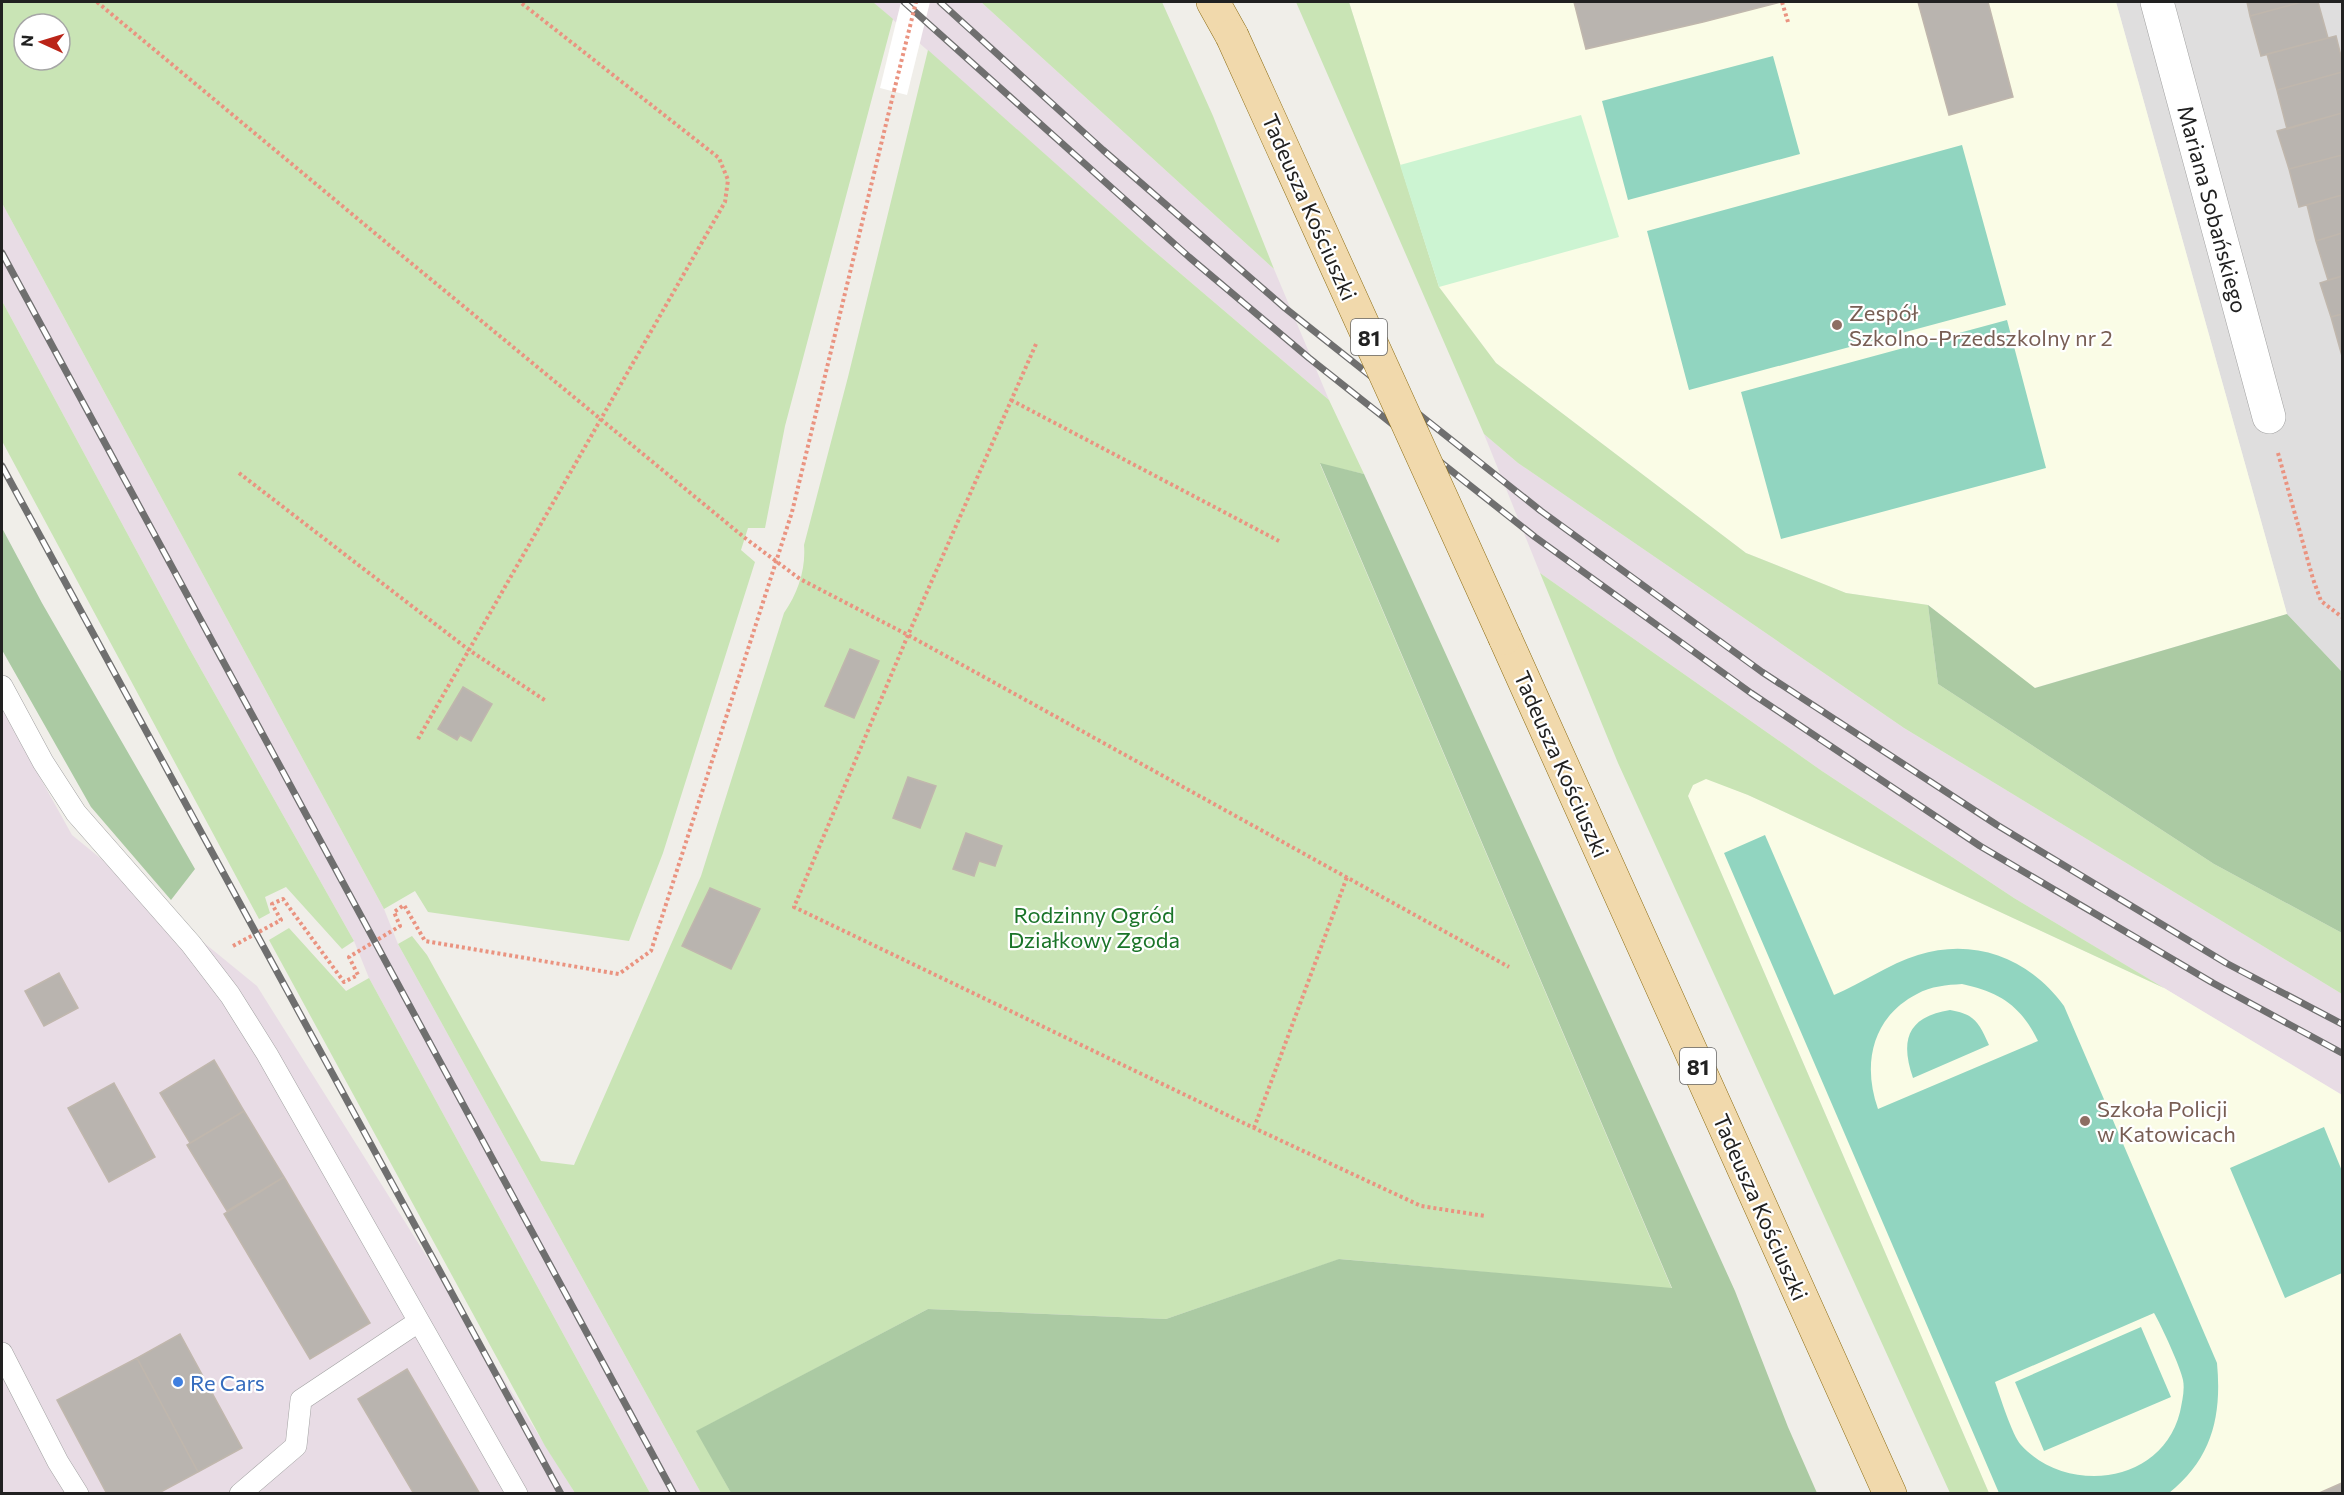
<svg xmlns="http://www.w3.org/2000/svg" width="2344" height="1495" viewBox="0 0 2344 1495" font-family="Commissioner,sans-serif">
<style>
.residential{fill:#dfdede}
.industrial{fill:#e8dce5}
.education{fill:#fafce6}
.grass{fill:#c9e4b5;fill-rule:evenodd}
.forest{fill:#abcaa3}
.park{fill:#ccf4d2}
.pitch{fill:#91d5c0;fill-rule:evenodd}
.pier{fill:#fff}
.building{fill:#b9b4af;stroke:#c0b7ad;stroke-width:1.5}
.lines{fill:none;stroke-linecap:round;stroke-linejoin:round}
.service-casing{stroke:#a2a2a2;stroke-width:22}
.minor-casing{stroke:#a2a2a2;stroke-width:34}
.primary-casing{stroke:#8c6c12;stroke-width:34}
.path{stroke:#ea9380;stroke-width:4;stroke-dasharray:3 3;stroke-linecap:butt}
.service{stroke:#fff;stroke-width:21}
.minor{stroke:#fff;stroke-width:33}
.primary{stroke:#f1d9ac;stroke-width:33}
.rail-casing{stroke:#6f6f6f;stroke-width:7}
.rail{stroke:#fff;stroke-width:4.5;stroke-dasharray:14;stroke-linecap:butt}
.primary-bridge-casing{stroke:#8c6c12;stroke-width:34;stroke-linecap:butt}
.path-bridge{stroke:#ea9380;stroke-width:4;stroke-dasharray:3 3;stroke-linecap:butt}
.primary-bridge{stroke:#f1d9ac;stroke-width:33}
.education-dot{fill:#8d6e63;stroke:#fff;stroke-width:2}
.shop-dot{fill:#3f7fe0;stroke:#fff;stroke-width:2}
.labels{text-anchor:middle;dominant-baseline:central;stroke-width:4.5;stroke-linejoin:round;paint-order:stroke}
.shield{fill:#fff;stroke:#646464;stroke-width:1.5}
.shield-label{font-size:21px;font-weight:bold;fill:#212121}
.street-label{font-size:22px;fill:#212121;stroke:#fff}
.education-label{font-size:22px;fill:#785e54;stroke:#fff;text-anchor:start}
.park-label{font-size:22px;fill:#1a7428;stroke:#fff}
.shop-label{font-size:22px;fill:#366cbe;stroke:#fff;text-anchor:start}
</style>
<rect width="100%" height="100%" fill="#f0eee9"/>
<path class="residential" d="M2116 2H2342V672L2287 614Z"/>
<path class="industrial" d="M873 2H981L1274 269 1329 400 1147 245Z
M2 203 384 909 398 944 701 1493H650L369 978 354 941 189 648 2 301Z
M1484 434 1518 463 1904 728 2342 994V1095L2014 898 1822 771 1540 573Z
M2 709 72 835 257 986 575 1493H2Z"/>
<path class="education" d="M1349 2H2116L2287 614 2034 688 1928 605 1846 593 1746 553 1496 363 1439 287Z
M1706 778 1748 795 2164 988 2342 1095V1493H1989L1688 796 1693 785Z"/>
<path class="grass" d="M2 2H873L893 19 785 426 765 528H748L741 550 755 562 663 853 629 941 428 912 415 891 384 909 2 203ZM24 24H60V60H24Z
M981 2H1162L1213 116 1274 269Z
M1296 2H1349L1439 287 1496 363 1746 553 1846 593 1928 605 1938 684 2214 864 2342 933V994L1904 728 1518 463 1484 434Z
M928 50 1147 245 1329 400 1364 474 1320 464 1672 1289 1340 1259 1166 1319 928 1309 697 1431 731 1493H701L398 944 412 936 427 955 541 1161 574 1165 701 876 784 613C798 593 806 569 804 545L848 377Z
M2 301 189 648 354 941 342 949 286 887 265 897 270 913 259 919 2 441Z
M1540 573 1822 771 2014 898 2164 988 1748 795 1706 779 1693 785 1688 796 1989 1493H1950L1618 763Z
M289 928 346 991 369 978 650 1493H575L545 1446 269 940Z"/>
<path class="forest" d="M1320 463 1364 474 1735 1291 1788 1427 1817 1493H731L696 1431 928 1309 1166 1319 1339 1259 1672 1288Z
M2 528 42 603 195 869 171 900 91 807 2 650Z
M1928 605 2035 688 2287 614 2342 672V933L2214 864 1938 684Z"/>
<path class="park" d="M1581 115 1619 237 1439 287 1400 165Z"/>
<path class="pitch" d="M1773 56 1800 154 1628 200 1602 101Z
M1962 145 2006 305 1689 390 1647 231Z
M2007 320 2046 468 1781 539 1741 392Z
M1765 835 1834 995C1862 983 1889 964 1918 955 1975 937 2030 959 2064 1006L2217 1363C2222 1416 2212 1459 2169 1493H1999L1724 853ZM1962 984C2000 992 2021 1006 2038 1041L1878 1109C1862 1064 1872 1017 1917 994 1931 986 1947 985 1962 984ZM2154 1313C2161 1325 2181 1368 2183 1380 2185 1390 2182 1402 2180 1412 2162 1485 2067 1495 2021 1445 2012 1435 2000 1396 1995 1382Z
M1950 1010C1975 1014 1979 1023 1989 1045L1913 1078C1900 1040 1907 1017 1950 1010Z
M2324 1127 2342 1171V1273L2285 1298 2230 1168Z
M2141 1327 2171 1397 2044 1451 2015 1382Z"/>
<path class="pier" d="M901 2H930L907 95 880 88Z"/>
<path class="building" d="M1574 2H1781L1703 22 1586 49Z
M1918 2H1988L2013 97 1949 115Z
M2247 2H2302L2250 16Z
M2302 2H2318L2328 38 2261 56 2250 16Z
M2336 36 2342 60V72L2277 90 2267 54Z
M2342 72V113L2287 129 2277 90Z
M2342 113V155L2289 169 2277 131Z
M2342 155V195L2299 207 2289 169Z
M2342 195V233L2316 241 2307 205Z
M2342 233V276L2328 280 2316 241Z
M2342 276V314L2331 317 2320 283Z
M2342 314V356L2331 317Z
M850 649 879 661 854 718 825 706Z
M463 687 492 704 471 741 460 735 457 740 438 729Z
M908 777 936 786 920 828 893 818Z
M966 833 1002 846 995 866 979 861 974 876 953 869Z
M710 888 760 909 731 969 682 946Z
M59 973 78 1008 44 1026 25 991Z
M214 1060 244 1111 190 1143 160 1093Z
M114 1083 155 1157 109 1182 68 1108Z
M244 1111 284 1177 227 1211 187 1145Z
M284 1177 370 1323 310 1359 224 1214Z
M180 1334 242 1448 198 1472 137 1358Z
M137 1358 198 1472 157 1494H107L57 1400Z
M407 1369 480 1494H414L358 1399Z
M2342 1483V1494H2317Z"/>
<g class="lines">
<defs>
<path id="service" d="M2 686 43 762 76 813 191 944 230 995 267 1054 517 1494
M2 1353 58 1462 78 1494
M240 1494 296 1446 301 1400 418 1322"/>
<path id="minor" d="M2157 2 2269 417"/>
<path id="primary" d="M1213 2 1232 36
M1505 638 1890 1494"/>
</defs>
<use href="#service" class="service-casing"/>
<use href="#minor" class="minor-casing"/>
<use href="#primary" class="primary-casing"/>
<path class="path" d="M97 2 394 249 745 538 800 579 908 635 1509 967
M1782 2 1788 22
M1036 344 908 635 794 907 1254 1128 1421 1206 1485 1216
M1011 400 1279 541
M2278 453 2313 579 2321 601 2342 617
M239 473 469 650 546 701
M418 739 725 202 728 180 719 158 520 2
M233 946 281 920 272 904 283 899 344 982 358 975 349 957 400 926 394 912 404 905 425 941 619 974 651 951 792 512 894 91
M1254 1128 1347 877"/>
<use href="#service" class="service"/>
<use href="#minor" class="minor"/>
<use href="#primary" class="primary"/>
<defs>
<path id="rail" d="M904 2 1189 257 1309 358 1535 537 1751 693 1980 846 2213 983 2342 1053
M940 2 1103 150 1285 308 1541 511 1762 672 1997 825 2226 963 2342 1024
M2 253 674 1494
M2 466 561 1494"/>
</defs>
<use href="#rail" class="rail-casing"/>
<use href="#rail" class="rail"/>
<defs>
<path id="primary-bridge" d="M1232 36 1505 638"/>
</defs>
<use href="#primary-bridge" class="primary-bridge-casing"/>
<path class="path-bridge" d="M894 91 916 2"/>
<use href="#primary-bridge" class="primary-bridge"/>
</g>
<g class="education-dot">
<circle cx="1837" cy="325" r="6"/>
<circle cx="2085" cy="1121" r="6"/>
</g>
<circle class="shop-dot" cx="178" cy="1382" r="6"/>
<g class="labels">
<g class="shield">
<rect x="1351" y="319" width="36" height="36" rx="4.5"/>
<rect x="1680" y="1048" width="36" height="36" rx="4.5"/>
</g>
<g class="shield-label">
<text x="1369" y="337">81</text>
<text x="1698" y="1066">81</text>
</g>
<g class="street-label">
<text transform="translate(1310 207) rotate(66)">Tadeusza Kościuszki</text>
<text transform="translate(2213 209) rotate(75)">Mariana Sobańskiego</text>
<text transform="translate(1562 764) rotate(66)">Tadeusza Kościuszki</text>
<text transform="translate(1761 1207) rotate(66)">Tadeusza Kościuszki</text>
</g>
<g class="education-label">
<text x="1849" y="312">Zespół<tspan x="1849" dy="25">Szkolno-Przedszkolny nr 2</tspan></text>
<text x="2097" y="1108">Szkoła Policji<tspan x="2097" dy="25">w Katowicach</tspan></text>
</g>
<g class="park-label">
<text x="1094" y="914">Rodzinny Ogród<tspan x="1094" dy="25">Działkowy Zgoda</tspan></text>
</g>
<g class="shop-label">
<text x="190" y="1382">Re Cars</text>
</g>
</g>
<rect width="2344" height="1495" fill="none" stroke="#212121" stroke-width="6"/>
<g transform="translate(42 42) rotate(274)"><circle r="28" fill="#ffffff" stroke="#a6a6a6" stroke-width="1.5"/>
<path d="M0-4.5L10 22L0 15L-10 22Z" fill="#ba2418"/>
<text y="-9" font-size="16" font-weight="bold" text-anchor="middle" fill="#212121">N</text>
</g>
</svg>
